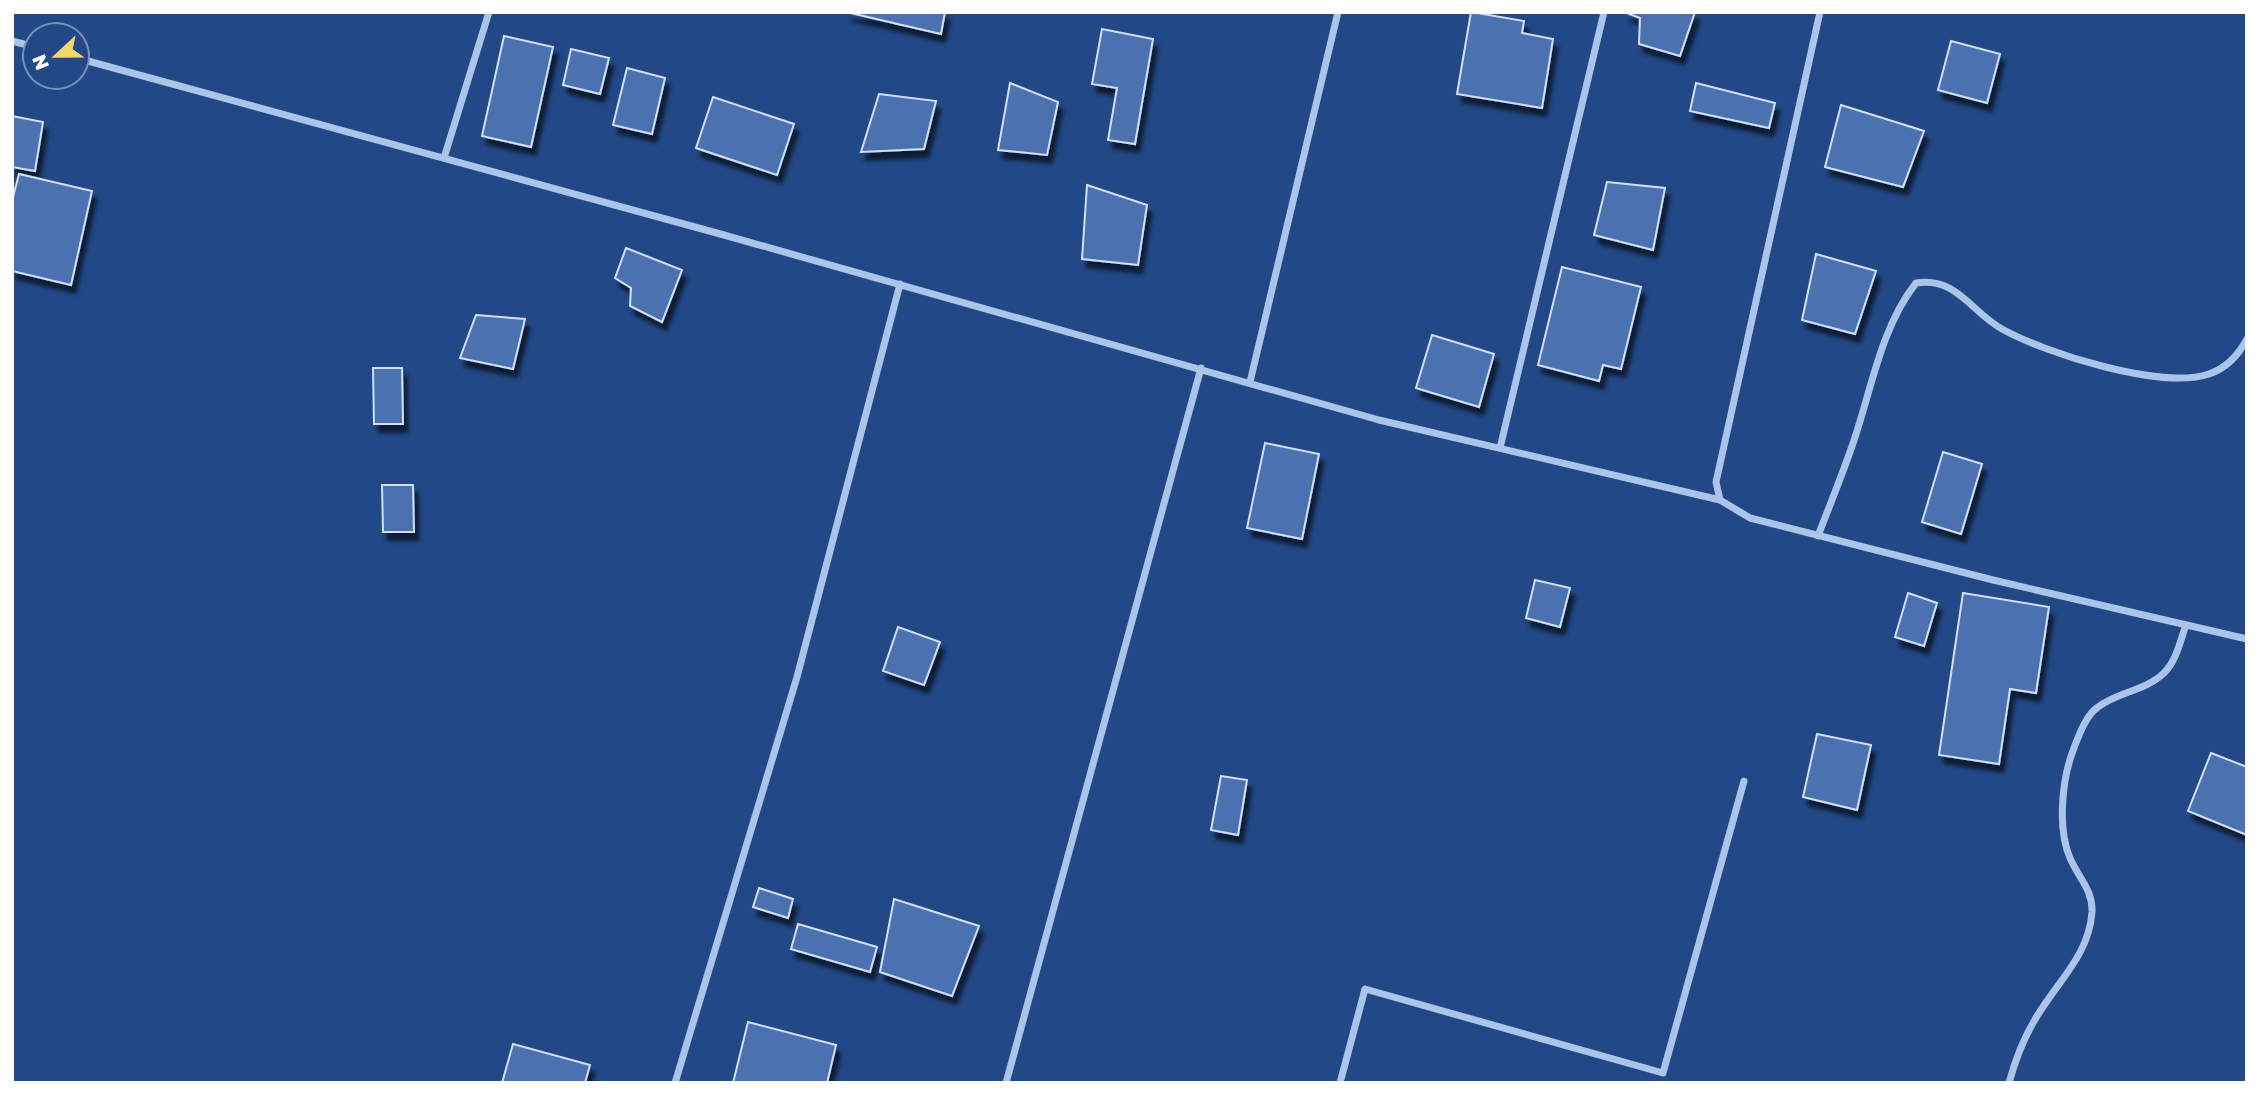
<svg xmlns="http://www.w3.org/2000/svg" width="2259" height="1095" viewBox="0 0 2259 1095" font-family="'Golos Text',sans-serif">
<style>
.building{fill:#4b71ae;stroke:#d0dff7;stroke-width:2;filter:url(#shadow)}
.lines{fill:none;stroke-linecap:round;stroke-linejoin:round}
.street{stroke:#abc4e9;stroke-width:7}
</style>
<defs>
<filter id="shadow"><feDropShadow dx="4.5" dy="8" stdDeviation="2" flood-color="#0009"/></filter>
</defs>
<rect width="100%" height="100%" fill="#224886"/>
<path class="building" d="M846 12H945L941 34Z
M1471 12 1524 21 1522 33 1553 39 1542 108 1457 94Z
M1624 12H1695L1680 56 1639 44 1640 18Z
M1102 29 1153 39 1135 144 1108 140 1117 88 1092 84Z
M504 36 553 47 531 147 482 136Z
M1951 41 2000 54 1987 103 1938 90Z
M571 49 609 58 600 94 563 85Z
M627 68 665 78 652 134 613 125Z
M1010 83 1058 102 1047 155 998 150Z
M1696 83 1775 103 1769 128 1690 111Z
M879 94 936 101 924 149 861 152Z
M713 97 794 124 777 175 696 148Z
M1841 105 1924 131 1903 187 1825 167Z
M12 116 43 122 35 171 12 167Z
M19 174 92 191 71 285 12 271V201Z
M1607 182 1665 188 1653 250 1594 235Z
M1087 185 1147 205 1138 265 1082 259Z
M626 248 682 270 662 322 630 306 631 288 615 278Z
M1816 254 1876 271 1855 334 1802 320Z
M1562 267 1641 287 1621 369 1603 365 1599 381 1538 365Z
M476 315 525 319 513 369 460 358Z
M1432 335 1494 354 1479 407 1416 388Z
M373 368H402L403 424H374Z
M1265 443 1319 454 1302 539 1247 528Z
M1943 452 1982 464 1961 534 1922 522Z
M382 485H413L414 532H383Z
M1535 580 1570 588 1560 627 1526 618Z
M1908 593 1937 603 1924 646 1895 637Z
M1963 593 2049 607 2036 693 2010 689 1999 764 1939 755Z
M898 627 940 642 924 685 883 671Z
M1817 734 1871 745 1857 810 1803 797Z
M2211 753 2247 767V835L2188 811Z
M1221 776 1247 780 1238 835 1211 830Z
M759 888 793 899 788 918 753 907Z
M894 899 979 926 952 996 880 972Z
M798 924 877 947 870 972 791 949Z
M748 1022 836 1045 827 1083H733Z
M513 1044 590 1065 585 1083H502Z"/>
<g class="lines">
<path class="street" d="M12 41 35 47
M77 58 724 235 1379 420 1720 500 1750 518 1993 580 2247 639
M444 158 489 12
M1250 382 1338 12
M1500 448 1604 12
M1720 500 1716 482 1820 12
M1818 536C1829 507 1841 478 1851 449 1871 394 1879 330 1916 283 1957 277 1970 311 2002 329 2045 353 2161 390 2209 374 2227 368 2238 356 2247 339
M675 1083 797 677 900 284
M1006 1083 1201 368
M1340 1083 1365 989 1663 1073 1744 781
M2009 1083C2016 1057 2026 1032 2041 1010 2062 977 2089 953 2092 912 2093 890 2078 877 2070 858 2057 828 2062 778 2074 748 2079 735 2086 715 2098 707 2118 692 2145 691 2164 673 2177 660 2180 641 2186 625"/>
</g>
<rect width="2259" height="1095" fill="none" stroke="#ffffff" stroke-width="28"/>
<g transform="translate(56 56) rotate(248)"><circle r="33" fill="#224886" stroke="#7a91b6" stroke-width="2"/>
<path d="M0-5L12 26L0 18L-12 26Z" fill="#f5d66d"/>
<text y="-10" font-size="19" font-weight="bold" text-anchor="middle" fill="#ffffff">N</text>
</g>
</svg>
